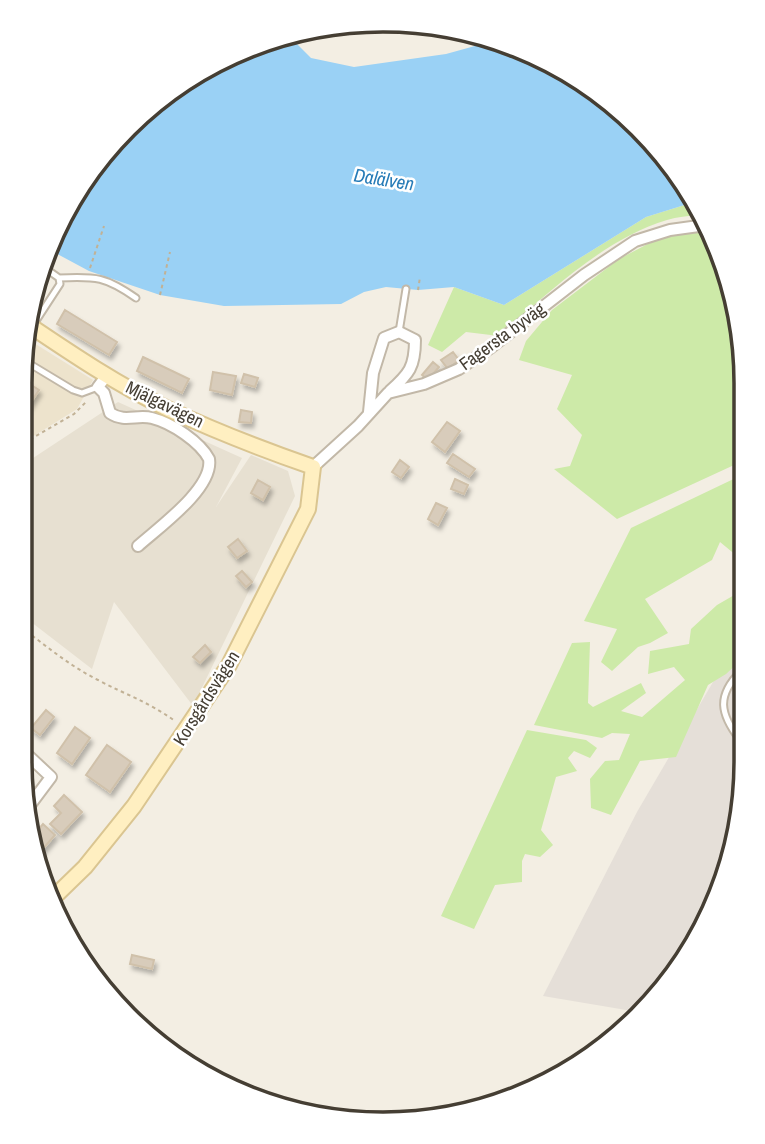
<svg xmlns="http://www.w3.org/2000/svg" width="765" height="1144" viewBox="0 0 765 1144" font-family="'Archivo Narrow',sans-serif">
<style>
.residential{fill:#e7e0d1}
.industrial{fill:#e5dfd8}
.education{fill:#ede3cc}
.green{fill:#cdeaa8}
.water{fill:#9ad1f5}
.building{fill:#d8ccbb;stroke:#d0c1aa;stroke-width:2;filter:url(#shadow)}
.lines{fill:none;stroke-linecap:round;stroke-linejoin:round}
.lane-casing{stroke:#c2b8a8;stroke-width:9}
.street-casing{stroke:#c2b8a8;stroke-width:14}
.secondary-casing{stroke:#dac591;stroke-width:18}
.path{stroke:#c1b195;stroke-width:2;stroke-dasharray:3.5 3.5;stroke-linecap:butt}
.lane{stroke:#fff;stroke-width:5}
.street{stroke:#fff;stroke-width:10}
.secondary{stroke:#ffefc1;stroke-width:14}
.labels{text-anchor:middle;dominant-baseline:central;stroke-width:5;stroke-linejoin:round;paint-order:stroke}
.street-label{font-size:18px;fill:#453e33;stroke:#fff}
.water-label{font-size:19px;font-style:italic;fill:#267bb7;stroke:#fff}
.rim{fill:none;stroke:#453e33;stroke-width:3.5}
</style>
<defs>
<filter id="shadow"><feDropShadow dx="2.5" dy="4.5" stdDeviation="2" flood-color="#0004"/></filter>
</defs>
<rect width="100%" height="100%" fill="#f3eee3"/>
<path class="residential" d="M118 402 242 458 216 507 251 455 288 471 295 496 193 706 114 602 92 669 22 615 24 464Z"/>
<path class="industrial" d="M742 655 739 832 708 923 644 1013 543 996 637 812 713 682Z"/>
<path class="education" d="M26 338 93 380 77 409 24 442Z"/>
<path class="green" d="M691 203 699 215C688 216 677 217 667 220 604 239 548 293 499 336L466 332 442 352 428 345 454 287 504 305 646 217Z
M710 231 718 243 746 382 745 460 617 519 554 469 570 466 582 435 557 409 572 375 519 360 526 341 552 310 619 259 663 236Z
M744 474 743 561 720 542 712 560 645 599 668 633 650 643 638 647 612 671 601 662 617 629 584 621 631 528Z
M743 590 741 660 726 674 708 685 676 757 640 761 611 815 591 808 590 779 605 761 619 760 630 734 612 733 602 738 534 725 572 643 590 642 588 703 593 707 641 683 646 693 621 711 642 717 685 680 674 667 648 674 650 651 689 644 691 629 717 605Z
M527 730 586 740 597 748 590 758 574 751 568 758 577 771 556 777 541 830 553 845 540 857 525 854 522 861V882L495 885 474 929 441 916Z"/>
<path class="water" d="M291 38 311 58 354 67 446 54 493 41 521 47 639 125 691 203 646 217 504 305 454 287 418 290 386 287 364 292 341 304 224 306 160 295 89 271 48 249 57 221 125 126 243 47Z"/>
<path class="building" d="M65 310 117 342 109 355 57 324Z
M453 352 459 360 448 369 441 360Z
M143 357 189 379 182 393 137 371Z
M433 362 439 367 428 380 422 375Z
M213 372 236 376 232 395 210 390Z
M244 374 258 378 255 387 241 383Z
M25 381 39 390 25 411Z
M241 410 252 412 251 423 239 422Z
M447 422 460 431 445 452 432 442Z
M453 454 475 469 469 477 447 463Z
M400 460 409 467 401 478 392 472Z
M455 479 468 485 464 494 451 489Z
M258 480 270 487 263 500 251 493Z
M436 503 447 508 438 525 428 519Z
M238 539 247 551 237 558 228 547Z
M242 571 252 582 246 587 236 576Z
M205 645 211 652 200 663 193 657Z
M46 710 54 717 40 735 31 728Z
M75 727 90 738 72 764 57 753Z
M107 745 131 762 110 792 86 775Z
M24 777 34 787 25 797 22 779Z
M64 795 82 812 61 834 50 824 61 813 54 806Z
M43 824 55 835 35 858 32 837Z
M132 955 154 960 152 969 130 964Z"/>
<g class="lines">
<defs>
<path id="lane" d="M59 278C96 276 106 277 136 298
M32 327 60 284 59 278 42 266
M399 332 406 289
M25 361 73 390 82 393 98 387
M740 740C720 714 716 696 741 671"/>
<path id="street" d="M107 375 98 387 104 393 110 413C125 423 137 414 152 418 172 423 200 442 209 459 214 488 158 528 138 546
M369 412 373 373 384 338 399 332 415 340C415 367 409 374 390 391
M313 467 358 426 388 393 424 384 459 369 490 348 584 275 635 241 670 230 706 225
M19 747 51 777 27 809"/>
<path id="secondary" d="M26 323C72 354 118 385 168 409 215 431 264 450 313 467L308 509 229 665 134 806 85 867 50 901"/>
</defs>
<use href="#lane" class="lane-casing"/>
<use href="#street" class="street-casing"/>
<use href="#secondary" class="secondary-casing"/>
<path class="path" d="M90 268 104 226
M418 290 420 277
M160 295 170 252
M24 443 74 414 87 401
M21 627C46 646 70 666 98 680 126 695 147 701 175 721
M21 639 27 631"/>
<use href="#lane" class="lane"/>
<use href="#street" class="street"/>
<use href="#secondary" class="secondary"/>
</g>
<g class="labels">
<g class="street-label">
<text transform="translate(502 336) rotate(-36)">Fagersta byväg</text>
<text transform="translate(165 404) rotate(26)">Mjälgavägen</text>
<text transform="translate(206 698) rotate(-58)">Korsgårdsvägen</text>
</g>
<g class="water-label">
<text transform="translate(384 179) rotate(9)">Dalälven</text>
</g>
</g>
<path d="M0 0H765V1144H0ZM383 32H383A351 351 0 0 1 734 383V761A351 351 0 0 1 383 1112H383A351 351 0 0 1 32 761V383A351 351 0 0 1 383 32Z" fill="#fff" fill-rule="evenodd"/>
<path class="rim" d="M383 32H383A351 351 0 0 1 734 383V761A351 351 0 0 1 383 1112H383A351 351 0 0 1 32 761V383A351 351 0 0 1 383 32Z"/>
</svg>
